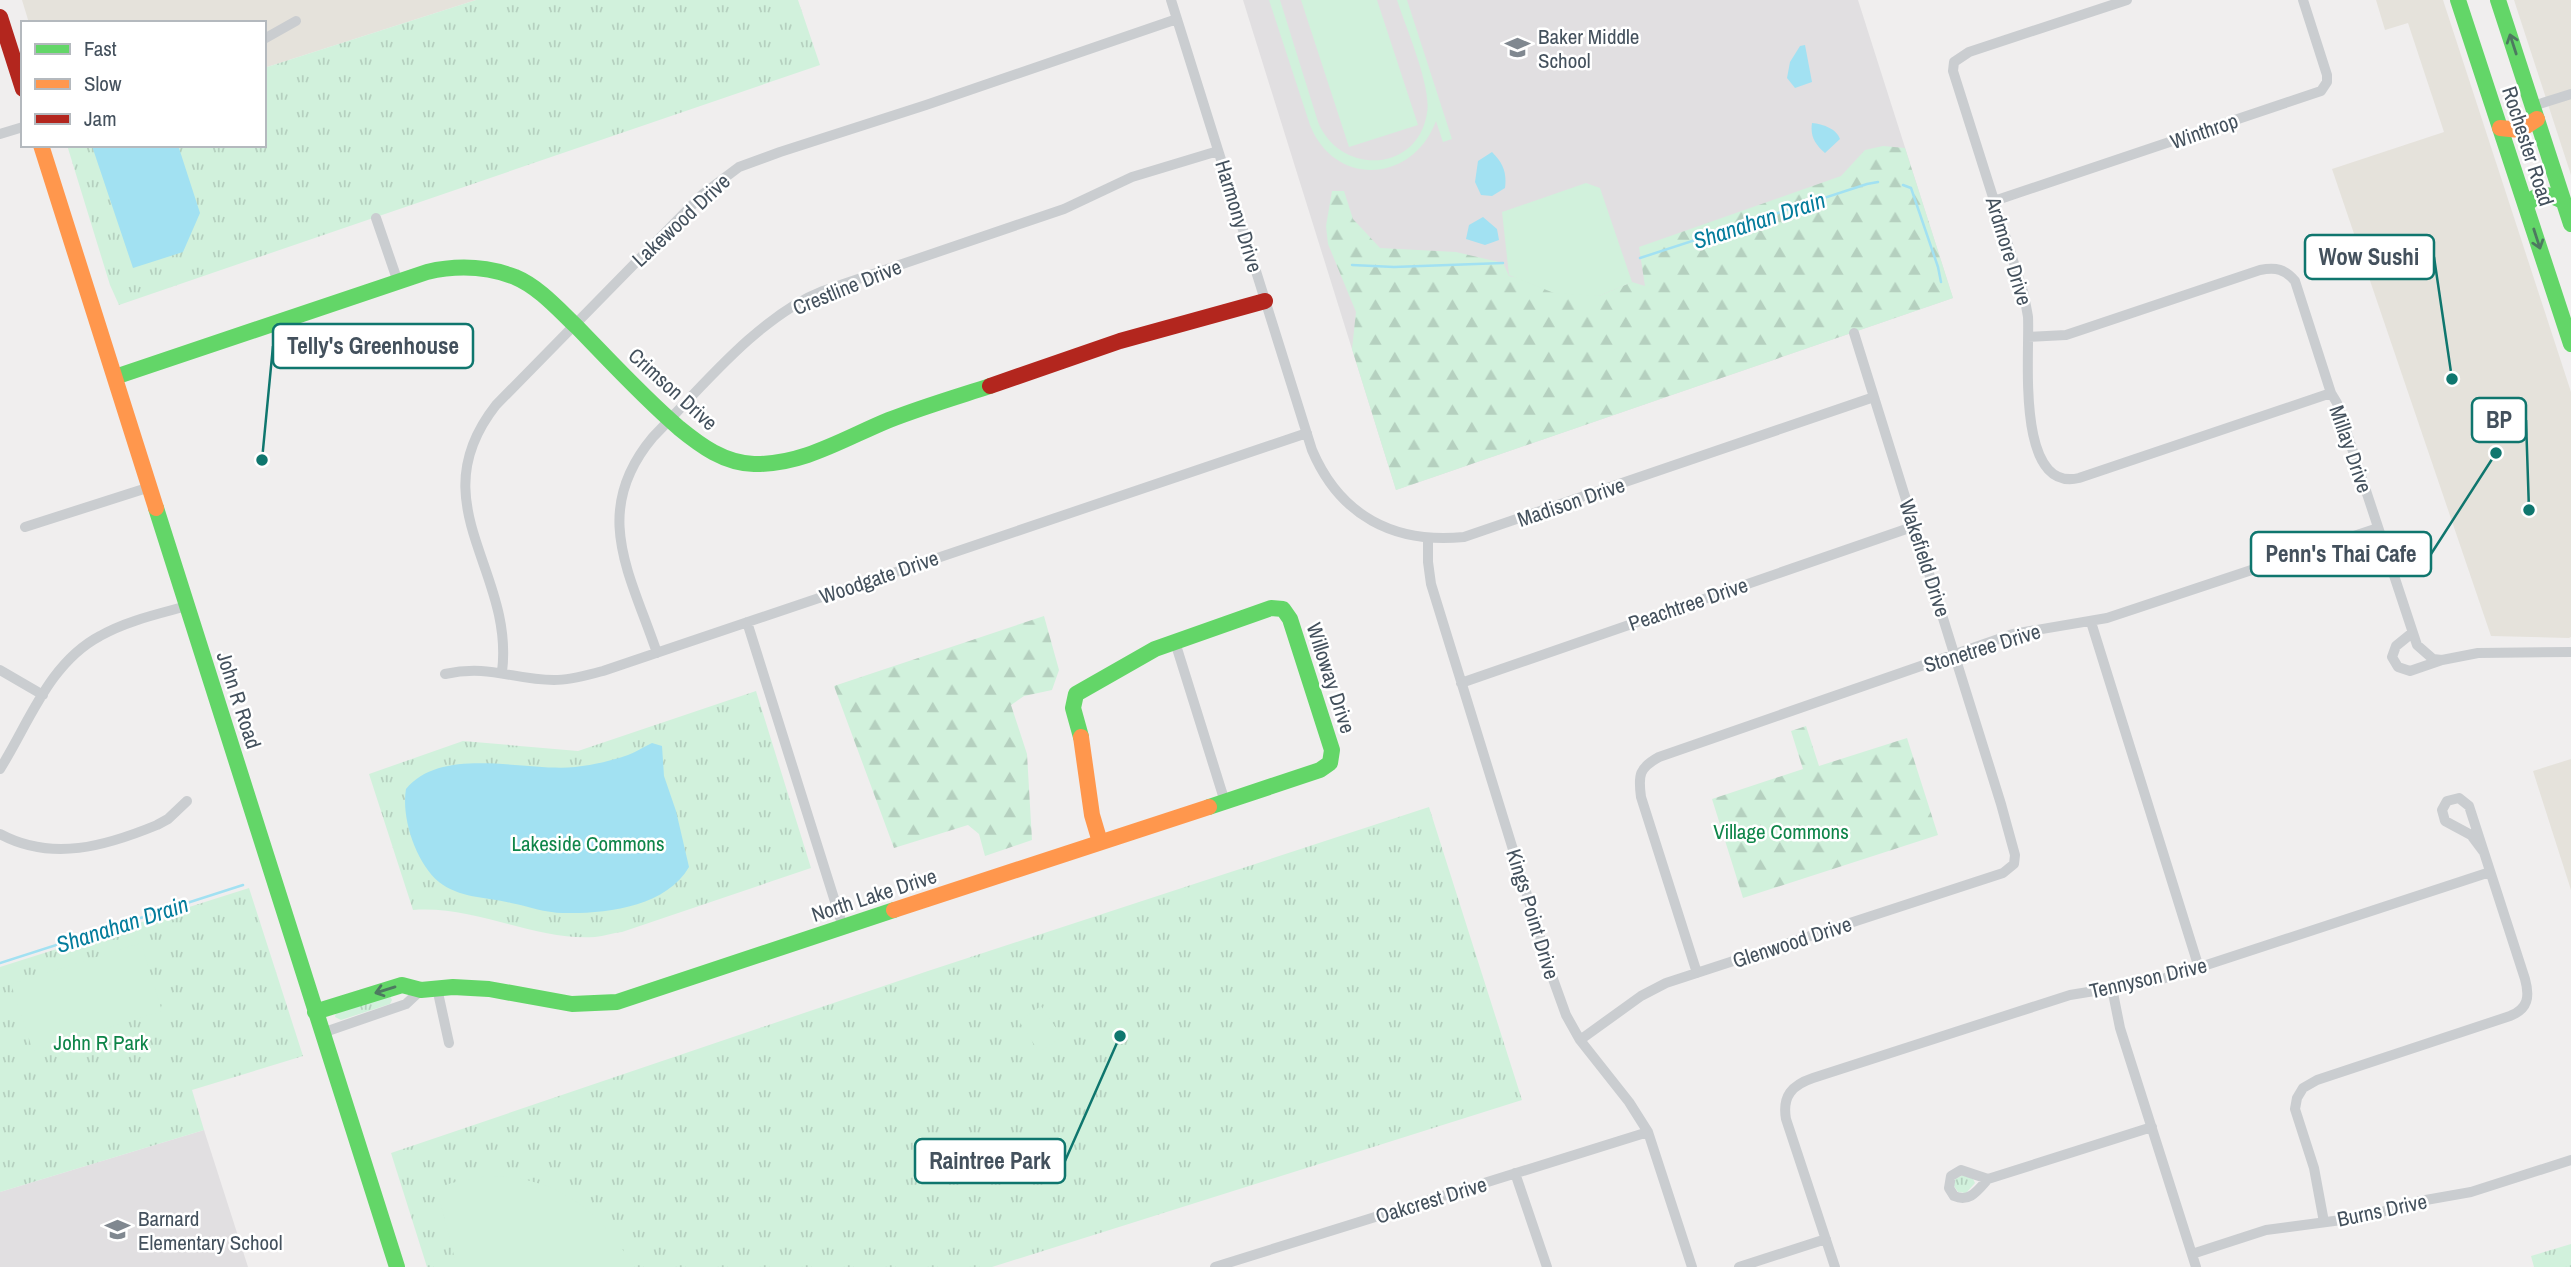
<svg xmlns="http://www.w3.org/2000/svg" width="2571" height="1267" viewBox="0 0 2571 1267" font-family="'Archivo Narrow',sans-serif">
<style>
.commercial{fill:#e5e2db}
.education{fill:#e1dfe1}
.grass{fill:url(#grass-tufts)}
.forest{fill:url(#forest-firs)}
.pitch{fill:#d1f1dc}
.water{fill:#a2e1f2}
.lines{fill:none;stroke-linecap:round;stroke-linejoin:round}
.stream{stroke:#a2e1f2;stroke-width:2.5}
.street{stroke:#cacdd0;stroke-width:10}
.fast{stroke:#63d668;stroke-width:16}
.slow{stroke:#ff974d;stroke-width:16}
.jam{stroke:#b3261e;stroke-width:16}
.oneway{stroke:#4d7960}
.labels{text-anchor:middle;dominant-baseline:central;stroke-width:5;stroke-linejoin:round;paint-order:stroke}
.poi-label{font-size:21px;fill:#44515d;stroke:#fff;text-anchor:start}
.street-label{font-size:21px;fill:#44515d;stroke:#fff}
.park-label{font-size:21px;fill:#0e8549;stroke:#fff}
.water-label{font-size:23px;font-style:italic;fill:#037c9c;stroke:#fff}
.leader{fill:none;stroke:#0f766e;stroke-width:2.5}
.callout-dot{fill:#0f766e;stroke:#fff;stroke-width:2.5}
.callout{fill:#fff;stroke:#0f766e;stroke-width:2.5}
.callout-label{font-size:23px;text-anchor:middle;font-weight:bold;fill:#44515d}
</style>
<defs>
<pattern id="grass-tufts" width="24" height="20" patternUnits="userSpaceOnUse" patternTransform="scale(1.75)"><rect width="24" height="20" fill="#d1f1dc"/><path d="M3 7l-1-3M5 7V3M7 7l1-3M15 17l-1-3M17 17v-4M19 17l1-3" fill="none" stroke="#b5d0bf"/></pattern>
<pattern id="forest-firs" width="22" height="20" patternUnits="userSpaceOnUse" patternTransform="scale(1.75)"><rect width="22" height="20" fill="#d1f1dc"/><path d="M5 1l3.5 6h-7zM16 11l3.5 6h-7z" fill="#b5d0bf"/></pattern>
</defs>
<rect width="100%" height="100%" fill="#f0eeee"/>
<path class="commercial" d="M22 0H476L264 68V23H29Z
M2376 0H2443L2571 392V637L2569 638 2491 636 2332 169 2444 132 2408 23 2385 30Z
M2514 0H2571V175Z
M2571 759V890L2533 771Z"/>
<path class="education" d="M1243 0H1858L1953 298 1396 490Z
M204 1130 248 1267H0V1192Z"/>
<path class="grass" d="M476 0H798L820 65 119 305 110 285 67 145H264V68Z
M756 691 811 868 622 932C613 933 604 936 595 937 536 941 474 905 413 910L369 774 463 741 578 751Z
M1429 807 1522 1100 992 1267H427L391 1153 928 971Z
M249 888 303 1056 192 1090 204 1130 0 1192V967Z
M390 996 392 1000 390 1004 341 1020 335 1017 336 1012Z
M1963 1175 1973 1179 1975 1183 1966 1193 1958 1192 1954 1186 1955 1179Z
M2571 1244V1267H2534L2531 1256Z"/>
<path class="forest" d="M1883 146 1905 148 1953 298 1396 490 1352 349 1356 312 1328 244 1326 226 1332 191H1344L1353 219 1380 248 1456 252 1503 263 1509 276 1599 296 1632 282 1645 286 1639 247 1841 176 1865 150Z
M1044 616 1059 670 1052 690 1024 696 1011 705 1027 754 1032 840 985 856 979 834 968 825 894 848 834 686Z
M1806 726 1819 766 1907 738 1938 835 1743 898 1712 799 1803 769 1791 731Z"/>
<path class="pitch" d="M1269 0H1280L1318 122C1340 176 1418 173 1427 113 1432 87 1406 28 1397 0H1407L1452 139 1443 142 1436 121C1413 183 1335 188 1310 125Z
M1301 0H1377L1418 125 1349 147Z
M1586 183 1600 188 1632 282 1599 296 1554 293 1509 275 1502 212Z
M141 943 162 1011 33 1051 11 984Z
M1041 1006 1062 1037 1039 1052 1019 1021Z
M487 1176C556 1176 599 1209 634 1267H457L437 1190 451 1183Z"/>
<path class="water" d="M1805 45 1812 82 1795 88 1787 78 1790 62 1800 46Z
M1812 123C1823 124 1837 129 1840 139L1825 153C1815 144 1810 136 1812 123Z
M95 145H178L200 213 183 252 133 268 92 146Z
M1492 152C1503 163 1507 172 1505 188L1492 196 1481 195 1475 182 1478 161Z
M1483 217 1497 229 1499 240 1485 245 1466 239 1469 225Z
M652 743 662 746 664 776 676 811 689 867C666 907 605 914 563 913 546 913 527 906 511 903 486 897 459 898 439 882 416 863 401 818 406 789 442 745 526 772 575 767 593 765 611 761 628 755 636 752 643 747 652 743Z"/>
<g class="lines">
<path class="stream" d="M1903 185 1911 188 1938 267 1941 282
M1640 258 1867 184 1878 182
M1352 265 1394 267 1503 263
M0 963 243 885"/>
<path class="street" d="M1171 0 1312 450C1340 516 1394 544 1464 537L1874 397
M2127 0 1969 52 1954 62 1953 71 2024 295C2025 302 2027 310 2028 317 2030 353 2015 493 2079 478L2331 393
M264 39 296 21
M2533 106 2571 94
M0 134 23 127
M1994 201 2321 91 2327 82V75L2303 0
M376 218 398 282
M2028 337 2066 335 2081 330 2260 270C2276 267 2285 269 2295 281L2331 393 2337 403 2417 645 2433 659 2442 660 2478 653 2571 652
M25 527 150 487
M1428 539V562L1431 584 1553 979 1566 1015 1580 1040 1629 1102 1648 1132 1692 1267
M747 622 843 927
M2091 622 2199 968
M2412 633 2396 646 2392 657 2398 667 2410 671 2442 660
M1175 642 1225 802
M657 653C630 573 590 512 653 437 701 388 759 316 823 291L1064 209 1132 177 1218 151
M0 670 43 695
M502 672C515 570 418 504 496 405L703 194 739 167 780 152 926 105 1177 19
M445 674C490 664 513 680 554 680 571 680 587 675 603 671L1307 433
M1461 683 1915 526
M0 769C29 723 49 663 100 636 126 621 158 614 187 606
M0 834C52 862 106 846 157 825L168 819 187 801
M1697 973 1641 797C1638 775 1639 768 1659 757L2013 634 2107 618 2378 528
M437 988 449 1043
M2112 988 2120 1028 2196 1267
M322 1033 406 1004 421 990
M1580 1040 1641 996 1666 983 2003 873 2014 864 2015 855 2001 804 1854 333
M1515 1173 1547 1267
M1988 1179C1978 1190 1970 1203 1954 1196L1949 1188 1951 1176 1961 1170 1988 1179 2152 1127
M2324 1222 2314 1168 2295 1109 2297 1098 2303 1088 2317 1080 2510 1016C2528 1009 2530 997 2525 979L2469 806 2459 798 2447 801 2442 810 2445 821 2471 835 2483 851
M2192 1254 2266 1230 2364 1217 2420 1201 2471 1192 2571 1160
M1215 1267 1648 1132
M1739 1267 1826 1239
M1835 1267 1786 1119C1782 1096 1792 1085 1813 1078L2070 995 2155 981 2179 974 2490 872"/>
<path class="fast" d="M2458 0 2571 344
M2498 0 2571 224
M2526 206C2537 191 2549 193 2564 202
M115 377 427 272C457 265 486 266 515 277 539 287 559 310 577 327 610 361 643 397 679 428 701 446 724 463 754 464 803 465 845 438 889 420 922 407 956 397 990 386
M156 508 397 1267
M1081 737 1073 708 1076 694 1155 649 1271 608 1283 609 1290 619 1332 750 1330 763 1320 770 1209 807
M315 1012 402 985 421 990 453 987 489 989 572 1004 617 1002 894 910"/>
<path class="slow" d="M2500 128 2520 130 2537 119
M41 145 156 508
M1081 737 1092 815 1100 842
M894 910 1209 807"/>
<path class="jam" d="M0 17 23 89
M990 386 1120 341 1265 301"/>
</g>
<defs><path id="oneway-shaft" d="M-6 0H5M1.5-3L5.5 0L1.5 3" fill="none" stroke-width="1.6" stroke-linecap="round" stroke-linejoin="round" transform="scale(1.75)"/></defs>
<g class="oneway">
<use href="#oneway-shaft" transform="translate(2513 44) rotate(-108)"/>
<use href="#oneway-shaft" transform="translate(2537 239) rotate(72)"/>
<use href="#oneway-shaft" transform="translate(385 990) rotate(163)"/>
</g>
<defs>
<symbol id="school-bare" viewBox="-9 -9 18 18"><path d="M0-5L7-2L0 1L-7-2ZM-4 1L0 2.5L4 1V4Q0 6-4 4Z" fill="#808890" stroke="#fff" stroke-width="2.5" paint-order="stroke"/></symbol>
</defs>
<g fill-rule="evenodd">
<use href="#school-bare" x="1500" y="30" width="35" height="35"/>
<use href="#school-bare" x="100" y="1212" width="35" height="35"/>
</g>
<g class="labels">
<g class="poi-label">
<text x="1538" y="36">Baker Middle<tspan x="1538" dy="24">School</tspan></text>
<text x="138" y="1218">Barnard<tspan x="138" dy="24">Elementary School</tspan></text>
</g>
<g class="street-label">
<text transform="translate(2204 131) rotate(-19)">Winthrop</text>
<text transform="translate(2528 146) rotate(72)">Rochester Road</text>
<text transform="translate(1239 216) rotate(73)">Harmony Drive</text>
<text transform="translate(681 220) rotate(-43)">Lakewood Drive</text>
<text transform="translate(2009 251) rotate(73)">Ardmore Drive</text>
<text transform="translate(847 287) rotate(-22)">Crestline Drive</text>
<text transform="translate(673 389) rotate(42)">Crimson Drive</text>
<text transform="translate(2351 449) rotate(71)">Millay Drive</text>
<text transform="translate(1571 502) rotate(-19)">Madison Drive</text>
<text transform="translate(1925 558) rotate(72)">Wakefield Drive</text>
<text transform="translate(879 577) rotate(-19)">Woodgate Drive</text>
<text transform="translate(1688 604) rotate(-19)">Peachtree Drive</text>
<text transform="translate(1982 648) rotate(-17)">Stonetree Drive</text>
<text transform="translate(1331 678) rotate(72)">Willoway Drive</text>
<text transform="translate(239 700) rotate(72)">John R Road</text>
<text transform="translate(874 895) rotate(-18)">North Lake Drive</text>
<text transform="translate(1533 914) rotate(73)">Kings Point Drive</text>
<text transform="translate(1792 942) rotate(-18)">Glenwood Drive</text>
<text transform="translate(2148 978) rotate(-13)">Tennyson Drive</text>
<text transform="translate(1431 1200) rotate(-17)">Oakcrest Drive</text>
<text transform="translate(2382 1210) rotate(-12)">Burns Drive</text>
</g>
<g class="park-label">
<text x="1781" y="831">Village Commons</text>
<text x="588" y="843">Lakeside Commons</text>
<text x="101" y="1042">John R Park</text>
</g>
<g class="water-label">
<text transform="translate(1759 220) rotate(-18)">Shanahan Drain</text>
<text transform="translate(122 924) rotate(-18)">Shanahan Drain</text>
</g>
</g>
<path class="leader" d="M2452 379L2434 257M262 460L273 346M2529 510L2526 420M2496 453L2431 554M1120 1036L1065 1161"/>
<g class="callout-dot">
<circle cx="2452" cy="379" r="7"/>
<circle cx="262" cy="460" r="7"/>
<circle cx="2529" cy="510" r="7"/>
<circle cx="2496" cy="453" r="7"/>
<circle cx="1120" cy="1036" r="7"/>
</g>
<g class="callout">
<rect x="2305" y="235" width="129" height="44" rx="7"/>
<rect x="273" y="324" width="200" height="44" rx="7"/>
<rect x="2472" y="398" width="54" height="44" rx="7"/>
<rect x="2251" y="532" width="180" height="44" rx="7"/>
<rect x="915" y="1139" width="150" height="44" rx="7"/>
</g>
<g class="callout-label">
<text x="2369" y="265">Wow Sushi</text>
<text x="373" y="354">Telly's Greenhouse</text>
<text x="2499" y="428">BP</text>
<text x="2341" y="562">Penn's Thai Cafe</text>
<text x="990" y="1169">Raintree Park</text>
</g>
<rect x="21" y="21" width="245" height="126" fill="#ffffff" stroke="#b4b9be" stroke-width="2"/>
<rect x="35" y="44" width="35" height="10" fill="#63d668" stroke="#b4b9be" stroke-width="2"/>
<text x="84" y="56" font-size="21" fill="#44515d">Fast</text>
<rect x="35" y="79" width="35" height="10" fill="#ff974d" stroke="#b4b9be" stroke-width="2"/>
<text x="84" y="91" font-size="21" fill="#44515d">Slow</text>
<rect x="35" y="114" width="35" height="10" fill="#b3261e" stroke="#b4b9be" stroke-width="2"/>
<text x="84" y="126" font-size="21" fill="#44515d">Jam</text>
</svg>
